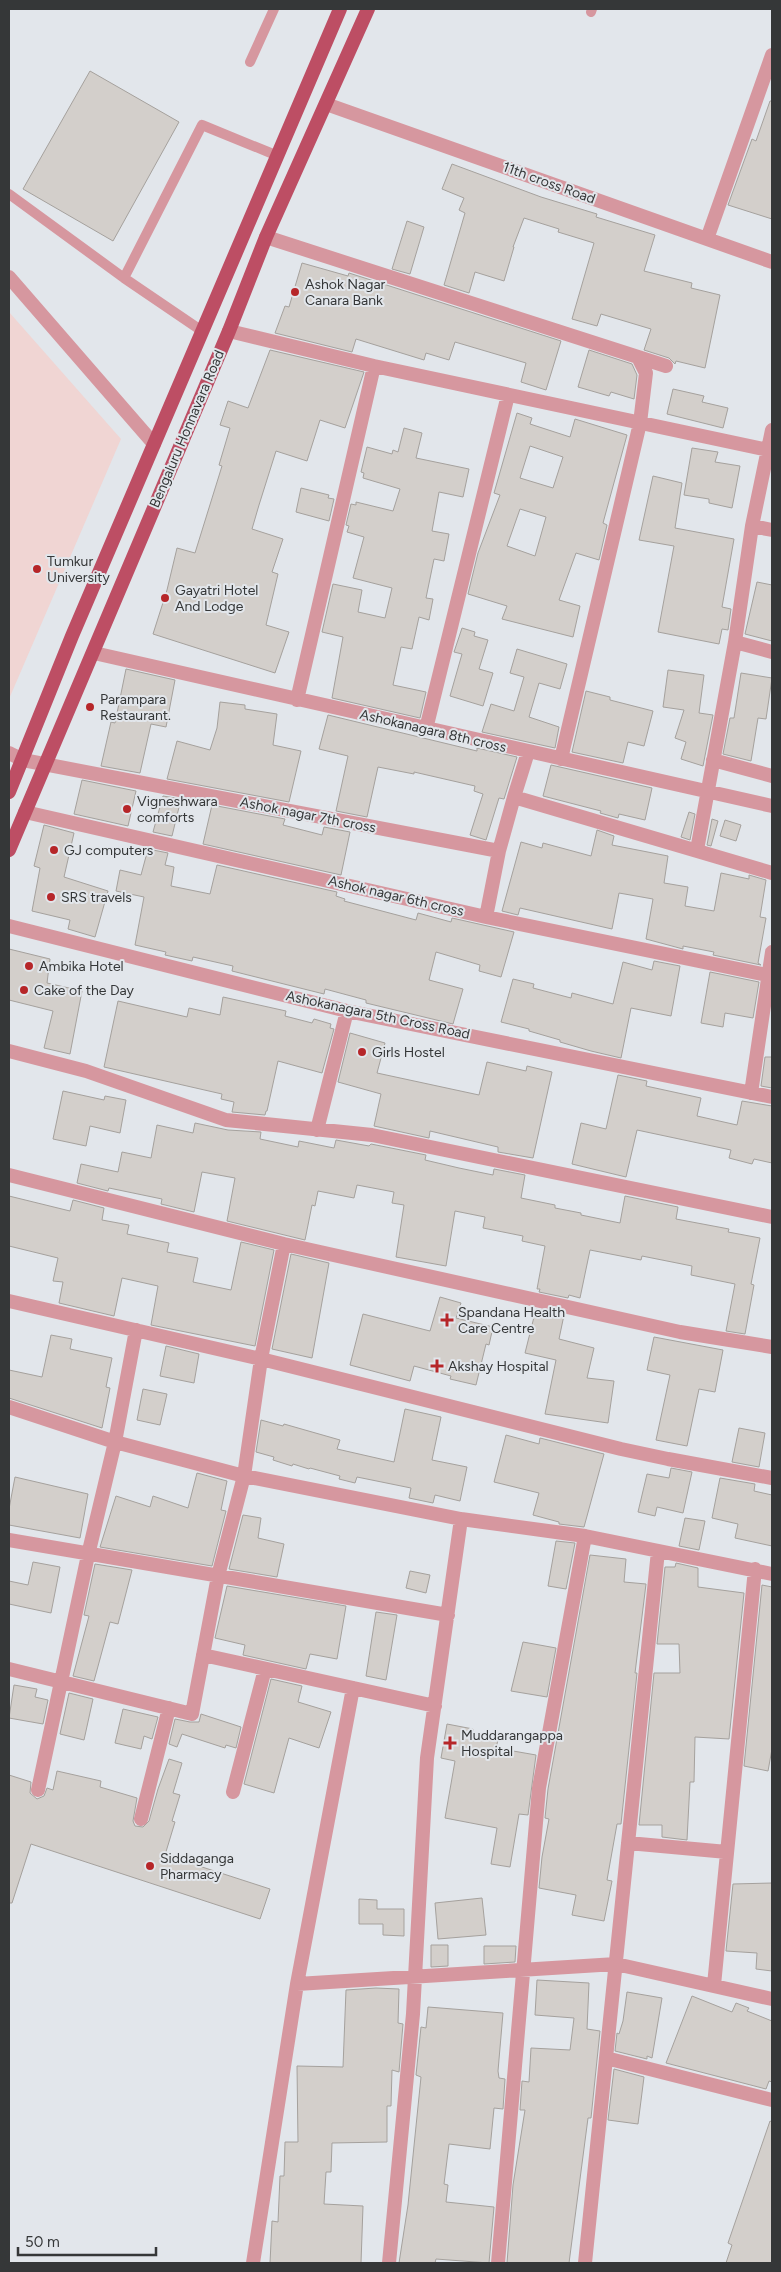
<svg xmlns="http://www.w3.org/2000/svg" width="781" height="2272" viewBox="0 0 781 2272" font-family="Figtree,sans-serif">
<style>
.education{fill:#f0d5d3}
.building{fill:#d3cfcb;stroke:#a5a19d;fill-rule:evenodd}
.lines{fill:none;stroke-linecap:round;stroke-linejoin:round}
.service{stroke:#d6979f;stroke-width:10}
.minor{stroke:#d6979f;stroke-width:14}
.primary{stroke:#bd4e64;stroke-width:14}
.poi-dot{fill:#b62629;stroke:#e2e6eb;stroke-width:2}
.labels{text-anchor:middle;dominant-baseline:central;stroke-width:4;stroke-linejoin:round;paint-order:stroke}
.street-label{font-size:14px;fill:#353738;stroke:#e2e6eb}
.poi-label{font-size:14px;fill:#353738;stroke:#e2e6eb;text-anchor:start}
</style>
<rect width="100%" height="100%" fill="#e2e6eb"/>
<path class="education" d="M9 312 121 439 9 699Z"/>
<path class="building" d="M90 71 179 122 113 241 23 189Z
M770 101H772V219L728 205 752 139 756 141Z
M452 164 541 197 597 214 596 217 655 235 644 271 692 283 691 288 720 295 705 368 676 361 675 364 669 358 644 350 651 329 601 314 597 326 572 319 594 243 558 232 559 229 524 218 513 247H514L504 281 475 272 469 293 444 285 465 213 459 210 464 198 442 189Z
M407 221 424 227 410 274 392 269Z
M302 263 348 276 349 273 561 341 546 390 521 382 526 363 455 342 449 360 426 353 424 360 356 339 352 352 275 333 285 306 289 307Z
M270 350 364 372 345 428 320 420 307 461 276 451 259 505 252 529 283 539 272 572 278 574 266 625 289 632 275 673 153 634 167 590 177 548 195 553 222 466 219 465 230 428 220 425 228 401 248 408Z
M589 350 632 364 637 375 634 399 611 392 609 396 578 387Z
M673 389 704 396 702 402 728 408 723 428 667 414Z
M517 413 532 418 530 424 570 437 575 419 627 435 603 523 607 525 599 560 576 553 559 600 580 606 573 637 502 619 507 606 468 594 478 553 500 495 494 493ZM530 446 563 457 553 488 520 478ZM520 509 546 517 535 556 507 546Z
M404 428 422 433 416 458 469 469 463 497 439 492 432 531 449 534 444 561 434 559 426 598 433 599 429 620 419 617 412 649 401 647 393 685 426 692 420 718 332 698 343 637 322 632 333 584 362 590 358 612 385 618 392 588 353 578 364 537 347 532 349 526 346 525 351 504 356 505V502L393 511 400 489 363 478 364 473 361 472 367 447 392 454 393 450 398 452Z
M692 448 718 452 715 462 740 466 732 508 709 503V499L684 495Z
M653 476 682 483 675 528 734 539 722 607 731 609 728 630 722 629 719 644 658 632 674 546 639 540Z
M301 488 329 495 328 498 334 499 329 521 296 512Z
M757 582 772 585V641L745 634Z
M462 628 475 632 474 636 488 640 479 669 493 673 483 706 450 696 462 654 454 652Z
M517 649 567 664 560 689 539 683 529 717 559 727 555 748 482 732 491 704 514 711 524 677 510 673Z
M126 669 175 680 166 727 151 724 140 773 101 766 111 722 115 723Z
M668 670 704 675 699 713 713 715 703 766 681 759 686 742 675 738 684 710 663 707Z
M741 673 772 678 766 719 758 718 751 761 723 754 730 718H734Z
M586 691 610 697V700L653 711 644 746 628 742 623 763 572 752Z
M220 702 245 705V709L277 714 273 745 301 751 289 802 167 779 177 741 210 750 217 728Z
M328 715 477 751V748L517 757 504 799 499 798 486 840 470 835 483 794 474 791 475 786 414 772V774L378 767 367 817 336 811 348 756 319 749Z
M551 765 652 788 645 820 619 814 618 818 600 813 601 811 543 796Z
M82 780 136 791 128 826 74 814Z
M163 796 181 799 172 836 153 832Z
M212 805 285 819 283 825 322 835 324 827 350 832 341 875 203 844Z
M689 812 695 814 690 840 681 837Z
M712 819 718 821 711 846 707 845Z
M725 820 741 825 736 841 720 836Z
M44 825 74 833 64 877 108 891 95 937 68 929 70 920 32 911 40 868 34 866Z
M597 830 614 836 612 845 668 856 664 883 688 887 685 906 714 911 721 873 749 879V875L766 880 760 917 766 918 758 963 761 965 713 955 714 952 683 946V949L646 939 653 899 619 893 612 929 520 908 518 915 502 911 521 842 542 848 543 843 591 856Z
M148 849 168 853 165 865 174 867 171 886 210 894 217 865 337 892 336 896 345 899 344 901 416 920 418 913 451 922 452 918 514 932 501 977 479 971 480 965 436 952 429 980 463 989 453 1024 366 1003V1000L325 989 324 994 232 971 233 966 193 957 192 961 165 955 166 952 135 945 144 897 116 891 120 870 141 875Z
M9 949 50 959 47 983 82 991 70 1054 44 1048 53 1011 9 1000Z
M654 961 680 966 671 1016 631 1008 621 1058 591 1051 560 1042V1040L529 1031V1029L501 1022 513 979 534 984 533 988 571 998 572 993 613 1004 623 962 652 970Z
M710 972 759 982 753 1018 725 1013 723 1027 701 1023Z
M223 997 286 1011 285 1016 312 1023 314 1019 331 1024 330 1028 334 1029 322 1073 278 1061 267 1111H266L265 1115 232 1112 234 1102 221 1099 222 1094 104 1067 118 1001 187 1017 189 1008 220 1015Z
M350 1033 385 1043 377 1073 479 1095 487 1062 526 1071 527 1066 552 1072 533 1158 498 1152V1147L430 1131 429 1138 374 1126 381 1094 338 1082Z
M765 1057H772V1088L761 1086Z
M618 1075 647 1081 646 1086 701 1098 697 1116 737 1125 742 1101 772 1106V1163L754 1159 752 1164 729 1158 731 1150 637 1130 626 1177 572 1164 581 1123 606 1129Z
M63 1091 104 1100 105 1096 126 1100 120 1133 90 1126 86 1146 53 1139Z
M195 1123 228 1130 261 1132 260 1139 298 1147 299 1141 334 1148 336 1140 369 1146 371 1144 426 1155 425 1160 459 1168 493 1175 494 1169 525 1175 521 1198 555 1205V1208L581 1213V1215L620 1223 625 1196 678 1207 676 1219 729 1229 728 1232 760 1238 751 1284 754 1285 745 1334 726 1331 735 1284 691 1275 692 1266 642 1256 641 1260 590 1250 580 1298 569 1295 568 1298 539 1292 540 1289H537L545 1246 522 1241 523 1236 483 1228 485 1217 455 1211 446 1266 396 1257 404 1205 392 1203 394 1192 357 1185 354 1198 318 1191 315 1206 312 1205 305 1240 227 1221 235 1178 202 1172 194 1212 161 1204 162 1199 109 1188 108 1191 77 1183 81 1164 118 1172 122 1152 151 1158 157 1125 193 1133Z
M9 1196 70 1211 73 1200 104 1208 102 1220 129 1225 127 1234 169 1243 167 1252 198 1258 193 1282 231 1290 241 1242 274 1250 255 1346 151 1325 158 1286 122 1278 114 1316 59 1303 63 1282 53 1281 58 1258 9 1246Z
M291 1254 329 1263 312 1358 272 1349Z
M440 1297 461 1303 456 1318 493 1327 489 1345 486 1344 476 1385 450 1379 451 1376 414 1366 410 1381 350 1365 363 1314 430 1331Z
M536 1309 564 1315 559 1339 594 1348 587 1378 614 1381 608 1423 545 1414 556 1360 525 1353Z
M51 1335 72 1339 70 1349 112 1358 106 1387 110 1388 102 1428 9 1398V1370L42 1377Z
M654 1337 723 1350 715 1392 699 1389 687 1446 656 1440 670 1375 647 1370Z
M166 1346 199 1354 194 1383 160 1376Z
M143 1389 167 1394 160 1425 137 1420Z
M405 1409 441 1417 432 1460 467 1467 460 1501 435 1495 433 1503 409 1498 411 1488 357 1477 355 1483 339 1479 340 1476 310 1468 309 1469 293 1464 292 1466 273 1460 274 1457 256 1452 261 1420 283 1426 284 1424 340 1440 337 1449 394 1462Z
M739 1428 765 1433 759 1467 732 1462Z
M506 1435 539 1444 540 1438 604 1454 584 1527 559 1524V1522L533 1515 539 1493 494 1482Z
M671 1468 692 1472 683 1513 657 1507 655 1516 638 1512 647 1474 669 1478Z
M197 1473 227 1481 221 1510 226 1511 212 1566 100 1547 116 1496 150 1507 153 1496 188 1508Z
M15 1477 88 1494 80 1538 9 1525V1509Z
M720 1478 755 1484 754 1491 772 1495V1546L735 1538 738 1524 712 1518Z
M243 1515 261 1518 258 1538 284 1544 277 1577 229 1569Z
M685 1518 705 1521 699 1550 679 1546Z
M556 1541 575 1543 566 1589 548 1586Z
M590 1555 626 1559 624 1582 646 1584 635 1673H637L621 1824H617L607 1880 612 1881 604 1921 572 1915 576 1895 539 1888 542 1857 549 1819 545 1818 548 1789Z
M33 1562 60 1567 51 1613 9 1604V1581L28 1585Z
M676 1563 698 1568V1587L744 1593 729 1739 695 1737 694 1782H690L687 1840 662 1837V1825H639L654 1673H680L679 1644H657L665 1567H675Z
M95 1564 132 1570 118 1624 110 1622 94 1681 73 1676 89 1616 84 1615Z
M410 1571 430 1575 426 1593 406 1588Z
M762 1585 772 1587V1749L768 1771 744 1766Z
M227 1586 346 1606 337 1659 310 1654 306 1669 243 1655 245 1645 215 1638Z
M376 1612 397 1615 386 1680 366 1676Z
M523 1642 556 1648 547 1697 511 1691Z
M271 1679 302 1686 298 1702 331 1712 319 1748 289 1738 274 1793 244 1784Z
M14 1685 37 1689 35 1697 48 1700 43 1724 9 1718Z
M69 1693 93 1699 84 1740 60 1734Z
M123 1709 158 1717 152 1739 144 1736 141 1749 115 1743Z
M201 1714 241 1727 236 1748 226 1745 225 1748 182 1734 177 1747 169 1744 175 1719 190 1722H199Z
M447 1724 473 1729 472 1735 498 1740 496 1748 536 1755 528 1815 519 1814 510 1867 491 1864 497 1828 445 1818 455 1761 441 1758Z
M169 1759 182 1763 173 1793 180 1795 172 1821 175 1822 165 1855 270 1889 260 1919 31 1844 12 1903H9V1775L31 1782 30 1793 37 1799 44 1796 47 1788 53 1790 57 1771 101 1781 100 1787 137 1798 133 1821 135 1826 143 1827 149 1821 158 1789Z
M772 1883V1971L756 1969 757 1953 726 1951 733 1884Z
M482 1898 486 1935 438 1939 435 1903Z
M359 1899 377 1900V1909H404V1936L383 1935V1924H359Z
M431 1945H448V1966L431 1967Z
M484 1946H516L515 1962 484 1964Z
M537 1980 589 1983 587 2029 600 2031 591 2118H588L569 2263H507L513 2185 525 2110H520L522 2081 529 2082 531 2048 570 2050 574 2018 535 2015Z
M376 1988 399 1989 398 2023 403 2024 399 2072 392 2070 391 2106H387V2142L332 2143 331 2172H326L324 2204 363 2206 361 2263H270L272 2221 278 2222 280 2176H284L285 2142H298L297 2066 343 2067 346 1990Z
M627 1992 662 1998 652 2058 647 2056V2059L615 2051 617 2033 619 2034 623 2021Z
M692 1996 732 2012 736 2003 749 2008 747 2011 772 2021V2082L769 2081 766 2089 666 2063Z
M428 2007 503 2013 498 2071 499 2078 505 2079 503 2109 494 2108 490 2149 449 2144 444 2184 448 2185 446 2202 494 2207 489 2263 436 2259 435 2263H399L408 2205 421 2077 416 2075 421 2027 426 2028Z
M614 2069 644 2077 638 2124 608 2120Z
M770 2121 772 2122V2263H726L732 2245 728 2243Z"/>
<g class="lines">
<path class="service" d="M591 12 592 9
M250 62 274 9
M9 194 124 278 202 331
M124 278 202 125 278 156"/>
<path class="minor" d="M326 104 772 262
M266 237 666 366
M707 239 772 55
M9 277 154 444
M229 331 374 366 768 450
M752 526 772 530
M735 642 772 652
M94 653 772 806
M297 700 374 366
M426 729 508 395
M9 753 23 760 499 851 486 917
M561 759 640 423 646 373 638 357
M713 760 772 776
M514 797 528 752
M25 812 486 917 772 976
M697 850 735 642 752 526 772 430
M499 851 514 797 772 873
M9 926 347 1011 772 1097
M9 1051 86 1071 226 1120 372 1135 772 1217
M751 1093 772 952
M317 1130 347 1011
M9 1175 284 1244 680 1332 772 1347
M9 1301 261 1359 621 1449 668 1459 772 1478
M9 1407 115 1442 244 1476 461 1519 585 1536 772 1574
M9 1540 448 1615
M203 1655 435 1706
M9 1669 192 1714 218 1576 244 1476 261 1359 284 1244
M38 1790 88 1555 115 1442 136 1330
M233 1792 265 1669
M141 1819 169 1708
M628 1843 727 1852
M297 1984 616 1964 772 1999
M714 1985 755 1569
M606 2058 772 2100
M253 2263 297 1984 353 1688
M389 2263 413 2014 427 1758 461 1519
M498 2263 539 1788 585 1536
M585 2263 658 1551"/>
<path class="primary" d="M9 792 72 636 340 9
M9 850 229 331 266 237 368 9"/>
</g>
<g class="poi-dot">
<circle cx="295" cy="292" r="5"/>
<circle cx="37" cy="569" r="5"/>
<circle cx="165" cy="598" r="5"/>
<circle cx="90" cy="707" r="5"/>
<circle cx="127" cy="809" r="5"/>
<circle cx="54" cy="850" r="5"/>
<circle cx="51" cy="897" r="5"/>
<circle cx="29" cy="966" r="5"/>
<circle cx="24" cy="990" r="5"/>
<circle cx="362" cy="1052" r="5"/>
<path d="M444.5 1312.5h5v5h5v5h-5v5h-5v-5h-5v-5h5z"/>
<path d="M434.5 1358.5h5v5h5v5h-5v5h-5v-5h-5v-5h5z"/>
<path d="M447.5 1735.5h5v5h5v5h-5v5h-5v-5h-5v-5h5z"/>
<circle cx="150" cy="1866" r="5"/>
</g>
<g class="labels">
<g class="street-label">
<text transform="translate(549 183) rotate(20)">11th cross Road</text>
<text transform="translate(187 429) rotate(-67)">Bengaluru Honnavara Road</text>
<text transform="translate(433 731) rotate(13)">Ashokanagara 8th cross</text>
<text transform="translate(308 815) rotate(11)">Ashok nagar 7th cross</text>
<text transform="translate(396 896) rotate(13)">Ashok nagar 6th cross</text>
<text transform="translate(378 1015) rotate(12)">Ashokanagara 5th Cross Road</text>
</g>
<g class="poi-label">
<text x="305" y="284">Ashok Nagar<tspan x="305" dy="16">Canara Bank</tspan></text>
<text x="47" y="561">Tumkur<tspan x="47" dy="16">University</tspan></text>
<text x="175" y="590">Gayatri Hotel<tspan x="175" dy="16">And Lodge</tspan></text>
<text x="100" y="699">Parampara<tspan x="100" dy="16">Restaurant.</tspan></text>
<text x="137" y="801">Vigneshwara<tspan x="137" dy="16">comforts</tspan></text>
<text x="64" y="850">GJ computers</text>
<text x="61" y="897">SRS travels</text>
<text x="39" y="966">Ambika Hotel</text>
<text x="34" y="990">Cake of the Day</text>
<text x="372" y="1052">Girls Hostel</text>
<text x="458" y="1312">Spandana Health<tspan x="458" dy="16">Care Centre</tspan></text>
<text x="448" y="1366">Akshay Hospital</text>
<text x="461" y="1735">Muddarangappa<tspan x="461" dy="16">Hospital</tspan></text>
<text x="160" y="1858">Siddaganga<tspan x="160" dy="16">Pharmacy</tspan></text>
</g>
</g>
<rect width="781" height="2272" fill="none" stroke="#353738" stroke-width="20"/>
<path d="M18 2247v8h138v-8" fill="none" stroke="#353738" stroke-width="2.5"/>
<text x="25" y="2247" font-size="15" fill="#353738" stroke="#e2e6eb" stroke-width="4" paint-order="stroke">50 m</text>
</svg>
